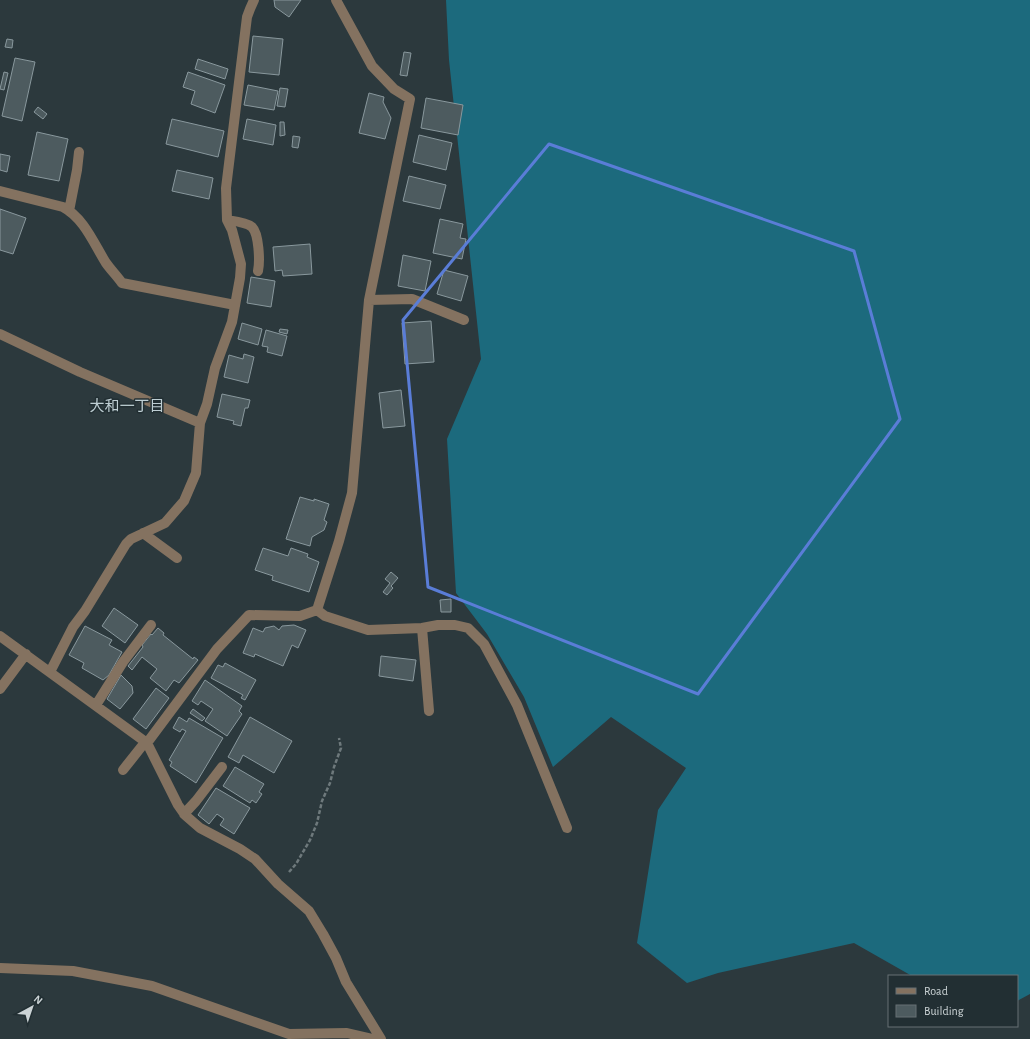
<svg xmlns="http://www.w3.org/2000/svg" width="1030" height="1039" viewBox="0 0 1030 1039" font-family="'Alegreya Sans','Noto Sans JP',sans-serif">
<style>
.forest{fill:#1c6a7d}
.building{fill:#4d5b5f;stroke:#89989d}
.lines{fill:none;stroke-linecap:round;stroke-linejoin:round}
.path{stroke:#6e797c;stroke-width:2.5;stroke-dasharray:4 2;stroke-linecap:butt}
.minor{stroke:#847260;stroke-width:10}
.marked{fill:none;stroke:#5a7dd7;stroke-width:3;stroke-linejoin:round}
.labels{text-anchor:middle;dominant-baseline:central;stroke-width:3;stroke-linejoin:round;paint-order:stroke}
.neighbourhood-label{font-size:15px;fill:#beced3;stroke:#222f33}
</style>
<rect width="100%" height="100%" fill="#2c393d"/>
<path class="forest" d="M446 0H1030V994L1017 1001V976H912L854 943 718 973 687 983 637 943 658 810 686 768 611 717 553 767 524 697 487 634 456 593 447 439 481 359 449 60Z"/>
<path class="building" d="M274 0H301L289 17 275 7Z
M253 36 283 39 279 75 249 72Z
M7 39 13 40 12 48 5 47Z
M404 52 411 53 407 76 400 75Z
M15 58 35 62 22 121 2 116Z
M198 59 228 69 225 79 195 69Z
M4 72 8 73 4 90 0 89Z
M188 72 225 85 215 113 191 104 195 91 183 87Z
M248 85 278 91 274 110 244 105Z
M280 88 288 89 285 107 277 106Z
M369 93 384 97 383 102 391 118 385 139 359 133Z
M426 98 463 105 458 135 421 128Z
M38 107 47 114 43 119 34 112Z
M172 119 224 131 218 157 166 144Z
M247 119 276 125 273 145 243 139Z
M280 122H284L285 135 280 136Z
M37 132 68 139 59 181 28 175Z
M419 135 452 143 446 170 413 162Z
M293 136 300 137 298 148 292 147Z
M0 154 10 156 7 172 0 170Z
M177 170 213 178 209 199 172 191Z
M409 176 446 185 440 209 403 201Z
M0 209 26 218 13 254 0 250Z
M440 219 463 224 460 238 466 239 462 259 433 253Z
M310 244 312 274 283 276 282 270 275 271 273 247Z
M403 255 431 261 425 291 398 286Z
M444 270 468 276 461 301 437 294Z
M251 277 275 281 271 307 247 303Z
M431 321 434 362 405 364 402 323Z
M242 323 262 329 258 345 238 339Z
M280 329 288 330 287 334 279 332Z
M266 330 287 336 282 356 267 352 268 347 262 346Z
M244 354 254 357 248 383 224 377 229 355 243 359Z
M401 390 405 426 383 428 379 393Z
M222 394 250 400 248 408H245L241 426 233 424 234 421 217 417Z
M300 497 314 501V499L329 504 324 520 327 522 324 530 312 537 310 546 286 539Z
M263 548 288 556 291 548 308 554 307 557 319 562 309 592 272 580 273 576 255 570Z
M391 572 398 578 391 586 393 588 387 595 383 592 390 583 385 579Z
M451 599V612H441L440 600Z
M114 608 138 625 125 643 102 626Z
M294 625 306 630 298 648 292 645 283 666 255 654 254 657 243 653 253 628 263 632 265 628 274 626 279 630 282 626Z
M85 626 112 640 109 645 122 652 109 675 103 680 82 668 84 663 69 655Z
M158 628 164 633 163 635 193 659 194 657 198 660 179 683 174 680 166 691 150 678 157 669 142 657 132 670 128 666 143 647 142 645 151 634 152 635Z
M381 656 416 660 413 681 379 676Z
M225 663 256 680 245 700 241 698 243 695 211 678 218 665 223 667Z
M121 675 132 686 133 693 120 709 107 699Z
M205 680 242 706 239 711 242 714 227 736 205 721 213 709 201 701 198 705 192 701Z
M156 688 169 698 146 729 133 719Z
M193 709 205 718 202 721 190 713Z
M179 717 187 722 189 718 223 738 196 783 170 766 172 762 169 760 186 731 182 729 180 732 173 728Z
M250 717 292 741 274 773 243 755 239 763 228 757Z
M235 767 264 784 259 792 262 794 256 803 252 800 250 803 223 786Z
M216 788 250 808 234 834 220 825 224 819 217 814 209 824 198 815Z"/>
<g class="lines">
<path class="path" d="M289 872 296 864 310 840 317 823 322 801 330 783 334 767 341 748 339 738"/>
<path class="minor" d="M0 191 63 207C84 218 94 244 106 263 111 270 117 276 122 283L235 305
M69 211 77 170 79 152
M227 220C234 221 246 222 252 227 259 234 260 261 258 271
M369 300 412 299 464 320
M0 334 80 372 200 423
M143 533 177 558
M317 610 339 541 352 493 369 300 410 99 394 89 372 66 336 0
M317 610 325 616 368 630 422 628 438 625H455L468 628 484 644 517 705 567 828
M422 628 429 711
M0 636 147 743 178 805 185 815 200 828 240 849 255 859 278 884 309 911 323 934 336 958 346 982 381 1039
M50 672 73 627 85 611 126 544 131 539 165 523 184 501 196 473 200 423 207 404 215 368 232 322 240 278 241 264 232 230 227 220 226 188 247 17 250 9 254 0
M0 689 26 654
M96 705 123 662 151 625
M123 770 142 746 147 743 217 649 249 615 300 616 317 610
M184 814 196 801 222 767
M0 968 73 971 152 986 289 1034 347 1033 373 1039"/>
</g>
<path class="marked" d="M549 144 854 251 900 419 698 694 428 587 403 320Z"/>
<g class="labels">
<g class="neighbourhood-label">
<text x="127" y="406">大和一丁目</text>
</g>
</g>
<rect x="888" y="975" width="130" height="52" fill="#222f33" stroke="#667174"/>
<rect x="896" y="988" width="20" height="6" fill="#847260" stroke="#667174"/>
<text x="924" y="995" font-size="12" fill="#cbd3d5">Road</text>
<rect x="896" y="1005" width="20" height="12" fill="#4d5b5f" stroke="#667174"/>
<text x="924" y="1015" font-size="12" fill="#cbd3d5">Building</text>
<g transform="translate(32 1007) rotate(40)" stroke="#222f33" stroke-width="3" paint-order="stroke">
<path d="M0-3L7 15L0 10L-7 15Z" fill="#cbd3d5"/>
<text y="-6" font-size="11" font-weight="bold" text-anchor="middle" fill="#cbd3d5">N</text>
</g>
</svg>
